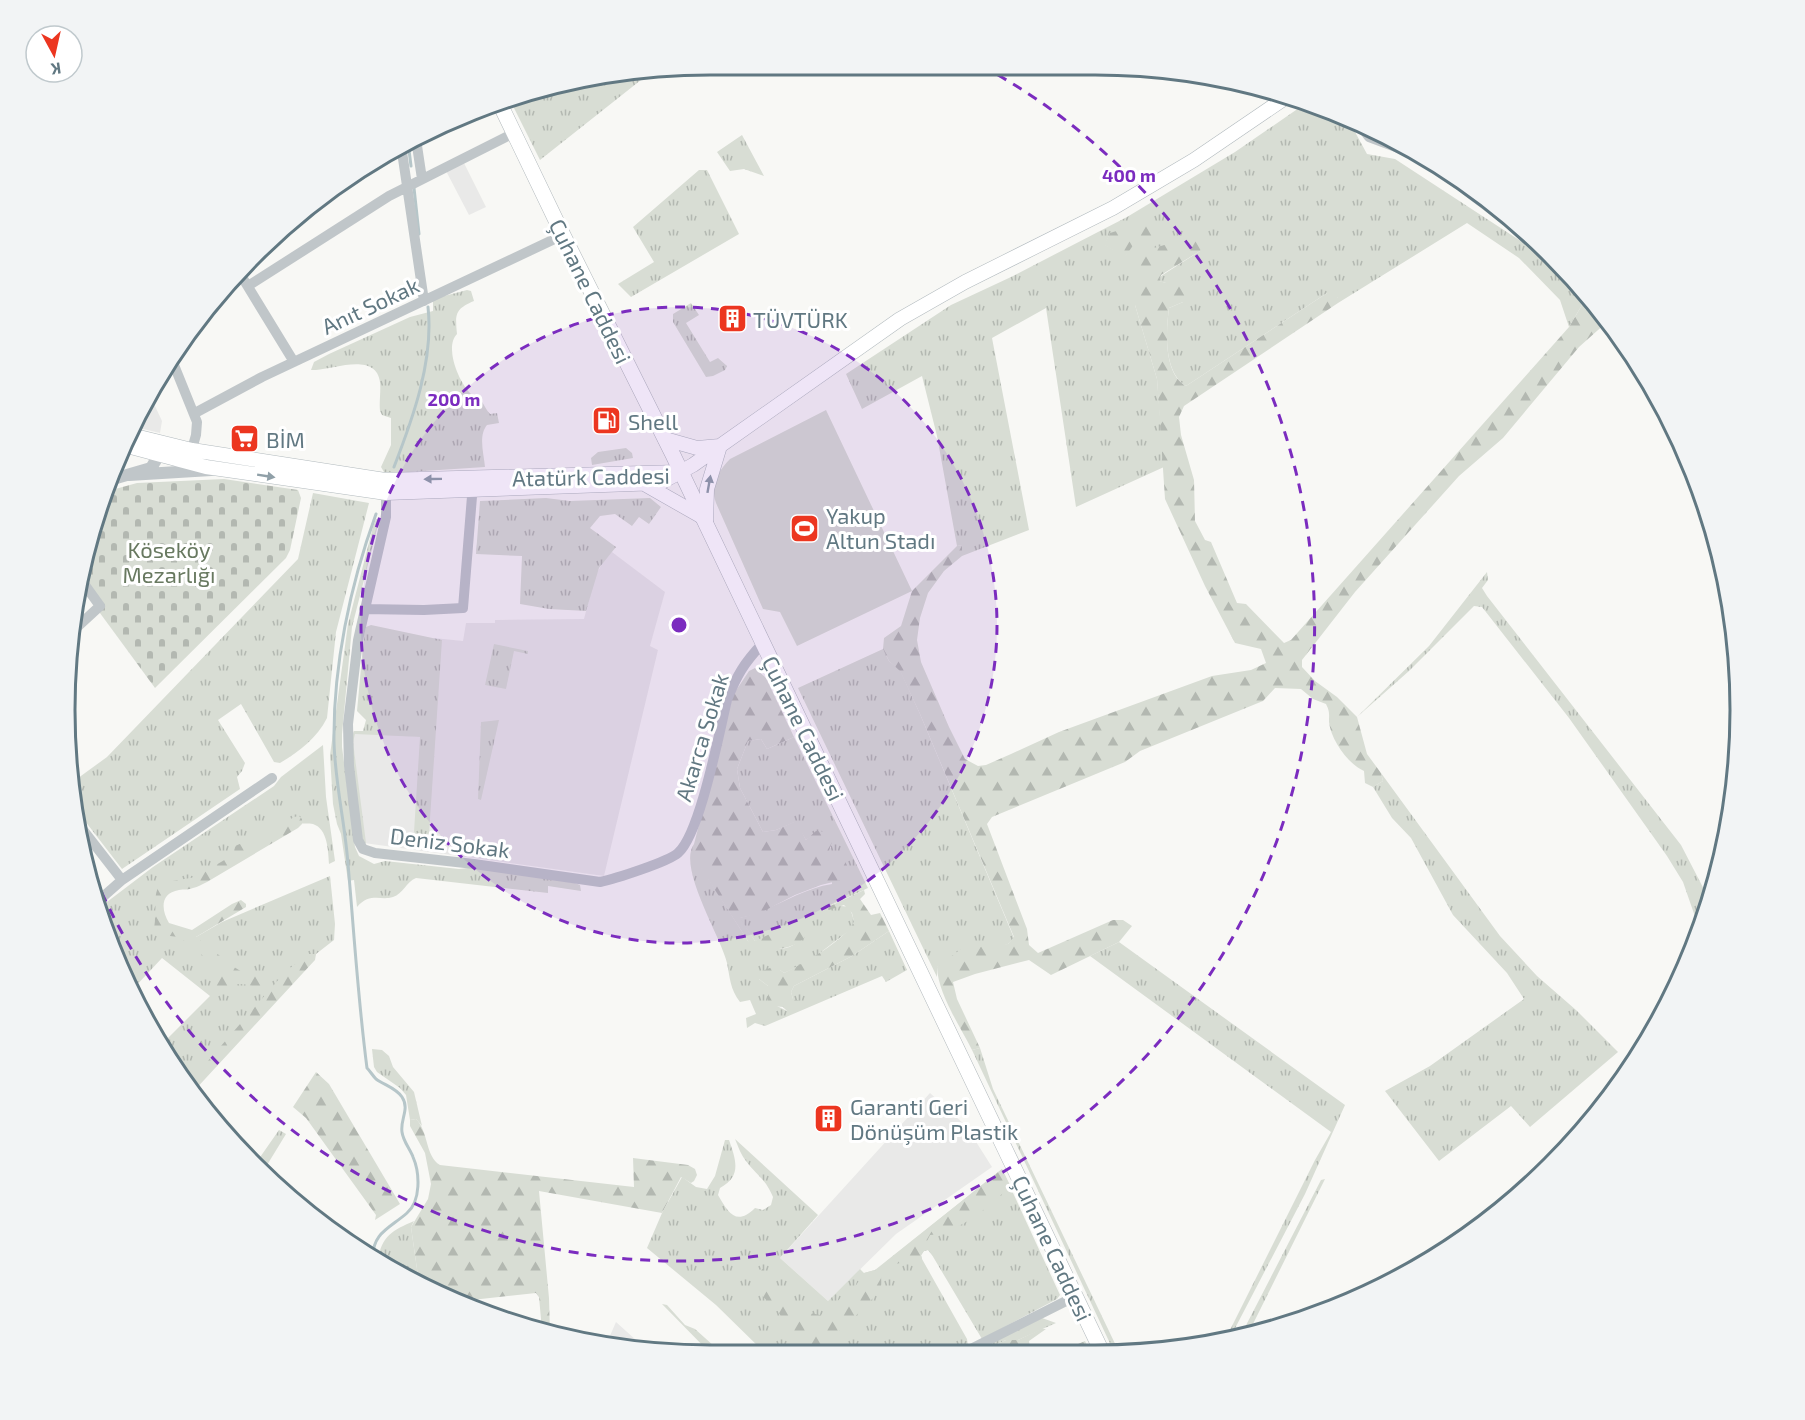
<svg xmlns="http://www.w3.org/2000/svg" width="1805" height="1420" viewBox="0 0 1805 1420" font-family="'Exo 2',sans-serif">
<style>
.built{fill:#e9e9e8}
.grass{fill:url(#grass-tufts)}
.forest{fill:url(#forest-firs)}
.cemetery{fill:url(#cemetery-stones)}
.pitch{fill:#d8ddd4}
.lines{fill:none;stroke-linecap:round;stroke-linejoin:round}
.stream{stroke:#b6c6c9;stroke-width:3}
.secondary-casing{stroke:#b2babe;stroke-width:15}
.primary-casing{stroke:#b1b8bc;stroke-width:16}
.minor{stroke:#c0c6c9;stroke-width:10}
.tertiary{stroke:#c0c6c9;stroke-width:12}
.secondary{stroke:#fff;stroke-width:14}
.primary{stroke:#fff;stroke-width:15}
.oneway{fill:#90a0a8}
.ring{fill:none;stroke:#7b2cbf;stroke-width:3;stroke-dasharray:10 8}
.labels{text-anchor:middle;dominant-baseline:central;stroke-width:6;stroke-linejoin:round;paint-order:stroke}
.street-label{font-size:22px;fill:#617882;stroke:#fff}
.poi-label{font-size:22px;fill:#617882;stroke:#fff;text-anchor:start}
.park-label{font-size:22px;fill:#687960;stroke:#fff}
.rim{fill:none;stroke:#617882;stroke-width:3}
.centre{fill:#7b2cbf;stroke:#fff;stroke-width:3}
.ring-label{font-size:18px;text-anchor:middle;font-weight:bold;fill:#7b2cbf;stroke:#fff;stroke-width:6;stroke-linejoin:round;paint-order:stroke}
</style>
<defs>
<pattern id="grass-tufts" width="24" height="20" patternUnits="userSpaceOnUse" patternTransform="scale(1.5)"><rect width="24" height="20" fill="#d8ddd4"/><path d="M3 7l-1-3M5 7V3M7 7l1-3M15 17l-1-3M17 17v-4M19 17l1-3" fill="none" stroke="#b3b8b1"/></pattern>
<pattern id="forest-firs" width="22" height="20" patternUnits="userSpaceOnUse" patternTransform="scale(1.5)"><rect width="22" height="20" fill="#d8ddd4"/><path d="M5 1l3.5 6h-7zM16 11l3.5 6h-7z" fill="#b3b8b1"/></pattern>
<pattern id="cemetery-stones" width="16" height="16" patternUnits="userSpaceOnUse" patternTransform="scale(1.5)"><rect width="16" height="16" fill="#d8ddd4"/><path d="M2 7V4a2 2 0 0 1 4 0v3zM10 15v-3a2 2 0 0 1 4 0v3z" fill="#b3b8b1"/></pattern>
</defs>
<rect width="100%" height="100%" fill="#f8f8f5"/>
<path class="built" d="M464 163 486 207 469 215 446 171Z
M149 393 162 421 160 433 135 427Z
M612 552 665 592 650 646 658 650 604 876 364 843 352 733 354 731 420 737 434 638 463 641 466 623H495V620L584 619 595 576 606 557Z
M930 1093 966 1126 992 1167 896 1234 828 1301 780 1258Z
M616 1322 646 1349 606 1345Z"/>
<path class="grass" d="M651 72 540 160 510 100 543 87Z
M1309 101 1348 119 1367 154 1395 159 1568 272 1559 275C1564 288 1576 293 1582 305L1569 327 1560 300 1519 258 1467 223 1338 303V298L1327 293 1186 386C1163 372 1166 330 1169 308L1183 302 1166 283 1158 281 1161 276 1200 251 1153 249 1110 233 1105 245 1125 256 1134 243 1141 252 1135 305 1157 379 1164 467 1076 507 1046 308 992 338 1029 530 962 556V545L957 546 937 436 922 376 862 409 846 374 951 305 1011 277 1127 217 1235 152Z
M742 135 764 176 744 169 730 171 717 152Z
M699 170H707L739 234 631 297 618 284 654 262 633 227Z
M467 290 471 291 474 301C455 309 455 314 457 334 444 347 459 383 471 394 473 395 478 397 479 398 484 403 485 409 490 414L497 413 499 423 487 425C478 436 484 454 485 467L409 472H384L381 467 391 445V418L382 415 380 411C379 402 381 391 380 382 376 352 334 369 316 370H311L314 362 329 354 410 317 433 311V299Z
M691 303 699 315 686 323 710 362 718 358 727 366 725 370 713 376 706 377 673 322V314Z
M626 448 632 453 633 458 592 465 591 458 598 452Z
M313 493 369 503 336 632 327 718C317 738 300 751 280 763L274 762 241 704 218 720 245 763 242 771 237 777 240 789 122 869 78 812 74 781 107 757 298 559Z
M546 498 570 501 650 498 661 507 649 524 639 517 632 526 615 514 600 516 590 528 616 547 599 568 586 611 549 609 520 604 522 556 476 554 480 501Z
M376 519H379L378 525 352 627 342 734V747L355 847 359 856 374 864 385 861 459 869 476 867 575 883 580 885 581 891 548 886V893L416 878C406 882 403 894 393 897 381 901 370 892 357 907L354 880 348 881 341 834 337 824 333 804 330 755 348 624 373 527Z
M1487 572 1488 580 1482 588 1487 596 1681 845 1710 901 1699 928 1683 882 1667 856 1569 718 1482 607 1474 606 1409 671 1357 717 1429 646Z
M371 625 442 640 429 834 417 835 414 832 420 737 355 734 353 742 366 843H364L361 834 350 742 354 731H363L366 720 357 711 364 635 366 627Z
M494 644 528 651V654L514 651 506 689 485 685Z
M883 649 889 661 900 670 920 714 1014 938 1008 944 937 967V977L798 688Z
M499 720 481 800 478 799 481 722Z
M794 737 868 888 827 907C845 906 850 902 854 922L850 930 808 962 784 973 780 970 759 979 768 986 777 1006 787 1011 793 999 791 992 794 986 852 956 889 931 907 970 886 982 882 976 765 1026 755 1023 747 1028 746 1018 756 1014 750 1000 740 1002C730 989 730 978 727 963 721 937 677 867 694 844V856L748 941C773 948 786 957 806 934L755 941 739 918C772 911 799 889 832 884L831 858 827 859V854L831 847 813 835 806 840 795 822 776 830 763 832 740 788 737 769 748 741 761 739 767 749Z
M323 745 326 797 335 861 329 864C328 851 328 829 313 824 309 823 303 824 298 823L201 880 162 892C156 927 168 925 196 937L222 922 330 876 335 924 334 940 316 954 191 1088 160 1046 210 996 162 958 133 989 99 908 153 867 274 786 281 777Z
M1381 773 1500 936 1537 976 1576 1010 1618 1052 1530 1127 1511 1106 1439 1161 1385 1091 1430 1066 1524 999 1507 973 1453 915 1411 838 1392 818 1373 787 1383 781Z
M1119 942 1345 1105 1305 1194 1231 1336H1227L1315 1160 1331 1132 1090 956Z
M980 1048 993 1089 1120 1354H1115L972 1050Z
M372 1049 382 1050 389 1056 393 1067 414 1092 422 1126 416 1119 410 1120 406 1095 400 1088 377 1072 374 1067Z
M279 1130 286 1134 264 1170 256 1163Z
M735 1139 818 1215 780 1258 828 1301 860 1269 864 1273 875 1270 1002 1169 1060 1295 1057 1299 982 1339 932 1255 928 1250 924 1251 921 1255 922 1259 967 1339 968 1346 951 1355H767L716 1305 647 1248 662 1213 682 1177 696 1187 707 1189 715 1176 725 1140H729C736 1160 742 1176 720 1188L718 1195C728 1212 736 1227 755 1208L763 1210 771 1205 773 1197C765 1178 757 1176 746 1161 741 1155 738 1146 735 1139Z
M1325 1179 1249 1332 1242 1333 1321 1180Z
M414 1221 411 1227 419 1283 378 1261C381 1236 393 1230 414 1221Z
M1042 1318 1056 1323 1018 1340H1006L972 1355H967Z"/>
<path class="forest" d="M1145 222 1157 228V240L1154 248 1199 235 1207 240 1200 251 1161 275 1159 281 1166 283 1177 281 1186 293 1183 302 1169 308C1166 330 1163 373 1186 386L1327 293H1333L1338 298V303L1184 406 1179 417 1181 435 1194 480 1195 521 1205 540 1211 542 1237 603 1246 604 1284 643 1291 640 1569 327 1582 305C1576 293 1564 288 1559 275L1568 272 1581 285 1607 322 1579 347 1503 438 1459 476 1355 592 1302 660V667L1315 681 1337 697 1357 717 1367 754 1381 773 1383 781 1373 787 1365 783 1364 771C1348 764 1331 740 1329 722 1329 714 1330 712 1326 704L1313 699 1301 689 1275 688 1263 701 1140 751 1125 762 992 817 987 824 1027 929 1029 945 1038 953 1113 920H1123L1132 926 1119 942 1051 975 1029 960 975 974 953 982 957 999 980 1048 972 1050C960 1026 938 994 937 967L961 949 1008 944 1014 937 920 714 900 671 889 661 883 649 884 638 901 626 912 591 957 546 962 545V556L944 571 928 593 920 618 917 640 921 662 949 727 965 759 978 766 986 765 1011 754 1059 732 1212 676 1251 670 1266 663 1261 649 1235 643 1205 586 1165 499 1157 379 1135 305V261L1140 252 1134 244 1125 257 1104 245 1110 233Z
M755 668 766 678 794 737 767 749 761 739 748 741 737 769 740 788 763 832 776 830 796 821 806 840 816 831 831 832 833 838 827 858H831L836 854C845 858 848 865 849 875L845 879 821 885 795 895 758 914 740 918 755 941 802 919C822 946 773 952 756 950L748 941 693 856 694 844 733 695 749 671Z
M299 816 302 819V824L298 828 207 882C202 884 198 887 193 888 189 890 184 889 179 890 160 893 161 910 169 923L192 930 232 904 241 900 246 904V907L196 937 234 967 247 975 268 976 270 979C264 993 251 984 240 984 232 984 224 989 216 990L211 981 217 962 204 957 194 947 178 937 155 934C153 927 155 926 155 919 157 906 152 895 161 883L196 877 231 856 234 852 235 846 249 840 259 839 294 817Z
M864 890 865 894 860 899 871 915 880 913 889 931 852 956 794 986 791 992 793 999 800 1001V1006L797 1010 787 1011 783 1007 773 1006 768 1001V986L759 979V972L775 966 784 973C804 963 844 941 854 922L852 913 844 905 829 910 826 908Z
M309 954H316L315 960 193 1092 188 1084 286 971Z
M316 1072 329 1084 400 1204 375 1220 376 1215 306 1118 293 1107Z
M416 1119C429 1132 425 1156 440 1165L634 1187 633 1158 688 1165 695 1169 697 1175 694 1181 691 1183 681 1177 662 1213 539 1191 549 1298 550 1333 542 1330 539 1297 536 1293 454 1302 419 1283 411 1227 428 1199 431 1184 425 1153 410 1126V1120Z
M1002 1169 1010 1185C994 1205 956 1234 930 1235L927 1241 929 1246 934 1252 933 1256 928 1250 924 1251 921 1255 922 1259C908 1258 898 1266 889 1264L887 1261Z
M763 1269V1275L771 1279 790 1299 810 1313 820 1315 828 1313 842 1296 851 1293 864 1273 875 1270 881 1275C881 1280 882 1285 880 1289 875 1299 828 1344 818 1346 811 1347 806 1343 801 1339 796 1340 791 1341 787 1337 781 1332 784 1326 782 1319 778 1306 763 1301 758 1289 755 1283 756 1277 758 1270Z
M662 1304 667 1305 685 1325 695 1329 724 1355H712Z
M1041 1329H1046L1029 1341 1031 1354 972 1355 1006 1340H1018Z
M1085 1341 1091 1354H1055Z"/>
<path class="cemetery" d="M224 479 298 490 301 498 290 550 286 558 155 688 97 609 82 581 86 543 108 491 137 483Z"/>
<path class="pitch" d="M826 410 912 591 797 646 780 612 763 609 716 503C710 486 718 471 730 459Z"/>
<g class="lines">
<path class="stream" d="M408 142 411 166
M414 188 419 234
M394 467C413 418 434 360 428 307
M373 1258C372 1233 390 1228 407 1213 421 1201 420 1173 413 1157 410 1149 403 1141 402 1132 400 1119 410 1109 402 1097 396 1088 384 1085 376 1079 373 1076 370 1071 367 1068 358 1000 354 932 348 864 345 823 335 783 334 742 333 667 350 585 376 514"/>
<defs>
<path id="secondary" d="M131 435 192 450 385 480 679 472
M665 439 697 448 720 446 707 489 706 524
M127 446 206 467 386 493 660 483 693 465 900 319 965 282 1113 208 1194 160 1288 96
M646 485 704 518"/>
<path id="primary" d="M500 104 563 235 673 455 1103 1354"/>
</defs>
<use href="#secondary" class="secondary-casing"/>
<use href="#primary" class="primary-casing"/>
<path class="minor" d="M1359 124 1369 137 1420 156 1536 243
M416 139 422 179
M401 145 424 301
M239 272 294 362
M248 286 389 196 514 133
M172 360 197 422 196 435 190 456
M195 413 262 377 563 235
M386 486V517L358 640 348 724 349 766 358 840 363 849 375 853 474 864 600 882C614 879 668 862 678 853 700 834 719 733 727 700 737 675 744 663 763 643
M364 609 424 610 463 608 473 484
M75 629 100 606 82 581
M80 826 122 880 97 902
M122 880 272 778
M959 1355 1076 1296"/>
<path class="tertiary" d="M129 475 211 470
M113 479 151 468 156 460 161 445"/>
<use href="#secondary" class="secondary"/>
<use href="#primary" class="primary"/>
</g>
<defs><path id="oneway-solid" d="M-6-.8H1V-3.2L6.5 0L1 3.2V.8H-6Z" transform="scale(1.5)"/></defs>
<g class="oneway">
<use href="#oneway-solid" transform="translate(266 476) rotate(9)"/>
<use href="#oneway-solid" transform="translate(433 479) rotate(179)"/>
<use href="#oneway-solid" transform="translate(709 484) rotate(-80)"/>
</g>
<circle cx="679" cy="625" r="318" fill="#7b2cbf" fill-opacity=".12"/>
<g class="ring">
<circle cx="679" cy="625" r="318"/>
<path d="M982 66A636 636 0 1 1 83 848"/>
</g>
<defs>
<symbol id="building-square" viewBox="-11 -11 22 22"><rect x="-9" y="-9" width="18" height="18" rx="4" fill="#ec3620" stroke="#fff"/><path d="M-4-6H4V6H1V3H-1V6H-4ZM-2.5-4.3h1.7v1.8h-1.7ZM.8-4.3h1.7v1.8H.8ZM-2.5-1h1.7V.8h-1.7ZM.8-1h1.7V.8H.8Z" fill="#fff"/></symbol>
<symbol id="fuel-square" viewBox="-11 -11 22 22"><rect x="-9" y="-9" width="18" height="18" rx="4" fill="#ec3620" stroke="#fff"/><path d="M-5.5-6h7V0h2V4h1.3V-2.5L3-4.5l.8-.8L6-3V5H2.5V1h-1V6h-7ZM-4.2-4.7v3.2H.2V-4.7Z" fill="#fff"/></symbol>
<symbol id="supermarket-square" viewBox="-11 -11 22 22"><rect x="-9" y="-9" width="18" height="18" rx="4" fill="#ec3620" stroke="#fff"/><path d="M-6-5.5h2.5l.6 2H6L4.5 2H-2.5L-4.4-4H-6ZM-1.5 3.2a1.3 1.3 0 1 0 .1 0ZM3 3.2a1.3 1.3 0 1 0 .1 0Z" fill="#fff"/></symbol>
<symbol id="stadium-square" viewBox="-11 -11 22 22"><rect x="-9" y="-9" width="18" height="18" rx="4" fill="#ec3620" stroke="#fff"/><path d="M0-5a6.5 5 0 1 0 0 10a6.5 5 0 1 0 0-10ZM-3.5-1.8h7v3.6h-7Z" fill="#fff"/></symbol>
</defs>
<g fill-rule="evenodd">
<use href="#building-square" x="716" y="302" width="33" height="33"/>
<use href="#fuel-square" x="590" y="404" width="33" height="33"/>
<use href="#supermarket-square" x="228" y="422" width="33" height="33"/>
<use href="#stadium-square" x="788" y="512" width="33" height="33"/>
<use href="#building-square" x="812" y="1102" width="33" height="33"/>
</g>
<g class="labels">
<g class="street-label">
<text transform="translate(591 291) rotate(64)">Çuhane Caddesi</text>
<text transform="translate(370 305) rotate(-25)">Anıt Sokak</text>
<text transform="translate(591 476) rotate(-1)">Atatürk Caddesi</text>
<text transform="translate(804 728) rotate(64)">Çuhane Caddesi</text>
<text transform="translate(701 737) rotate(-73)">Akarca Sokak</text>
<text transform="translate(450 842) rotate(7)">Deniz Sokak</text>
<text transform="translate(1053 1248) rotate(65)">Çuhane Caddesi</text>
</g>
<g class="poi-label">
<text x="753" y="319">TÜVTÜRK</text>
<text x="628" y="421">Shell</text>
<text x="266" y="439">BİM</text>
<text x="826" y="515">Yakup<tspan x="826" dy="25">Altun Stadı</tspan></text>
<text x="850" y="1106">Garanti Geri<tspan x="850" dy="25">Dönüşüm Plastik</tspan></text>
</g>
<g class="park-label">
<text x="169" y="549">Köseköy<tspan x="169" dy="25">Mezarlığı</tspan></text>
</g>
</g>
<path d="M0 0H1805V1420H0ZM710 75H1095A635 635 0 0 1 1730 710V710A635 635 0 0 1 1095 1345H710A635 635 0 0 1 75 710V710A635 635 0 0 1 710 75Z" fill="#f2f4f5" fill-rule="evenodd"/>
<path class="rim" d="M710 75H1095A635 635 0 0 1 1730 710V710A635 635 0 0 1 1095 1345H710A635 635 0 0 1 75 710V710A635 635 0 0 1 710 75Z"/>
<circle cx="679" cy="625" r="9" class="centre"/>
<g class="ring-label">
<text x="1129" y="182">400 m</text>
<text x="454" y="406">200 m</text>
</g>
<g transform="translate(54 54) rotate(172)"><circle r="28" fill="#ffffff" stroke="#c0c9cd" stroke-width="1.5"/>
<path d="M0-4.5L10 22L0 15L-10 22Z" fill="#ec3620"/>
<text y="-9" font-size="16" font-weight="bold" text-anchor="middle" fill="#617882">K</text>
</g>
</svg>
